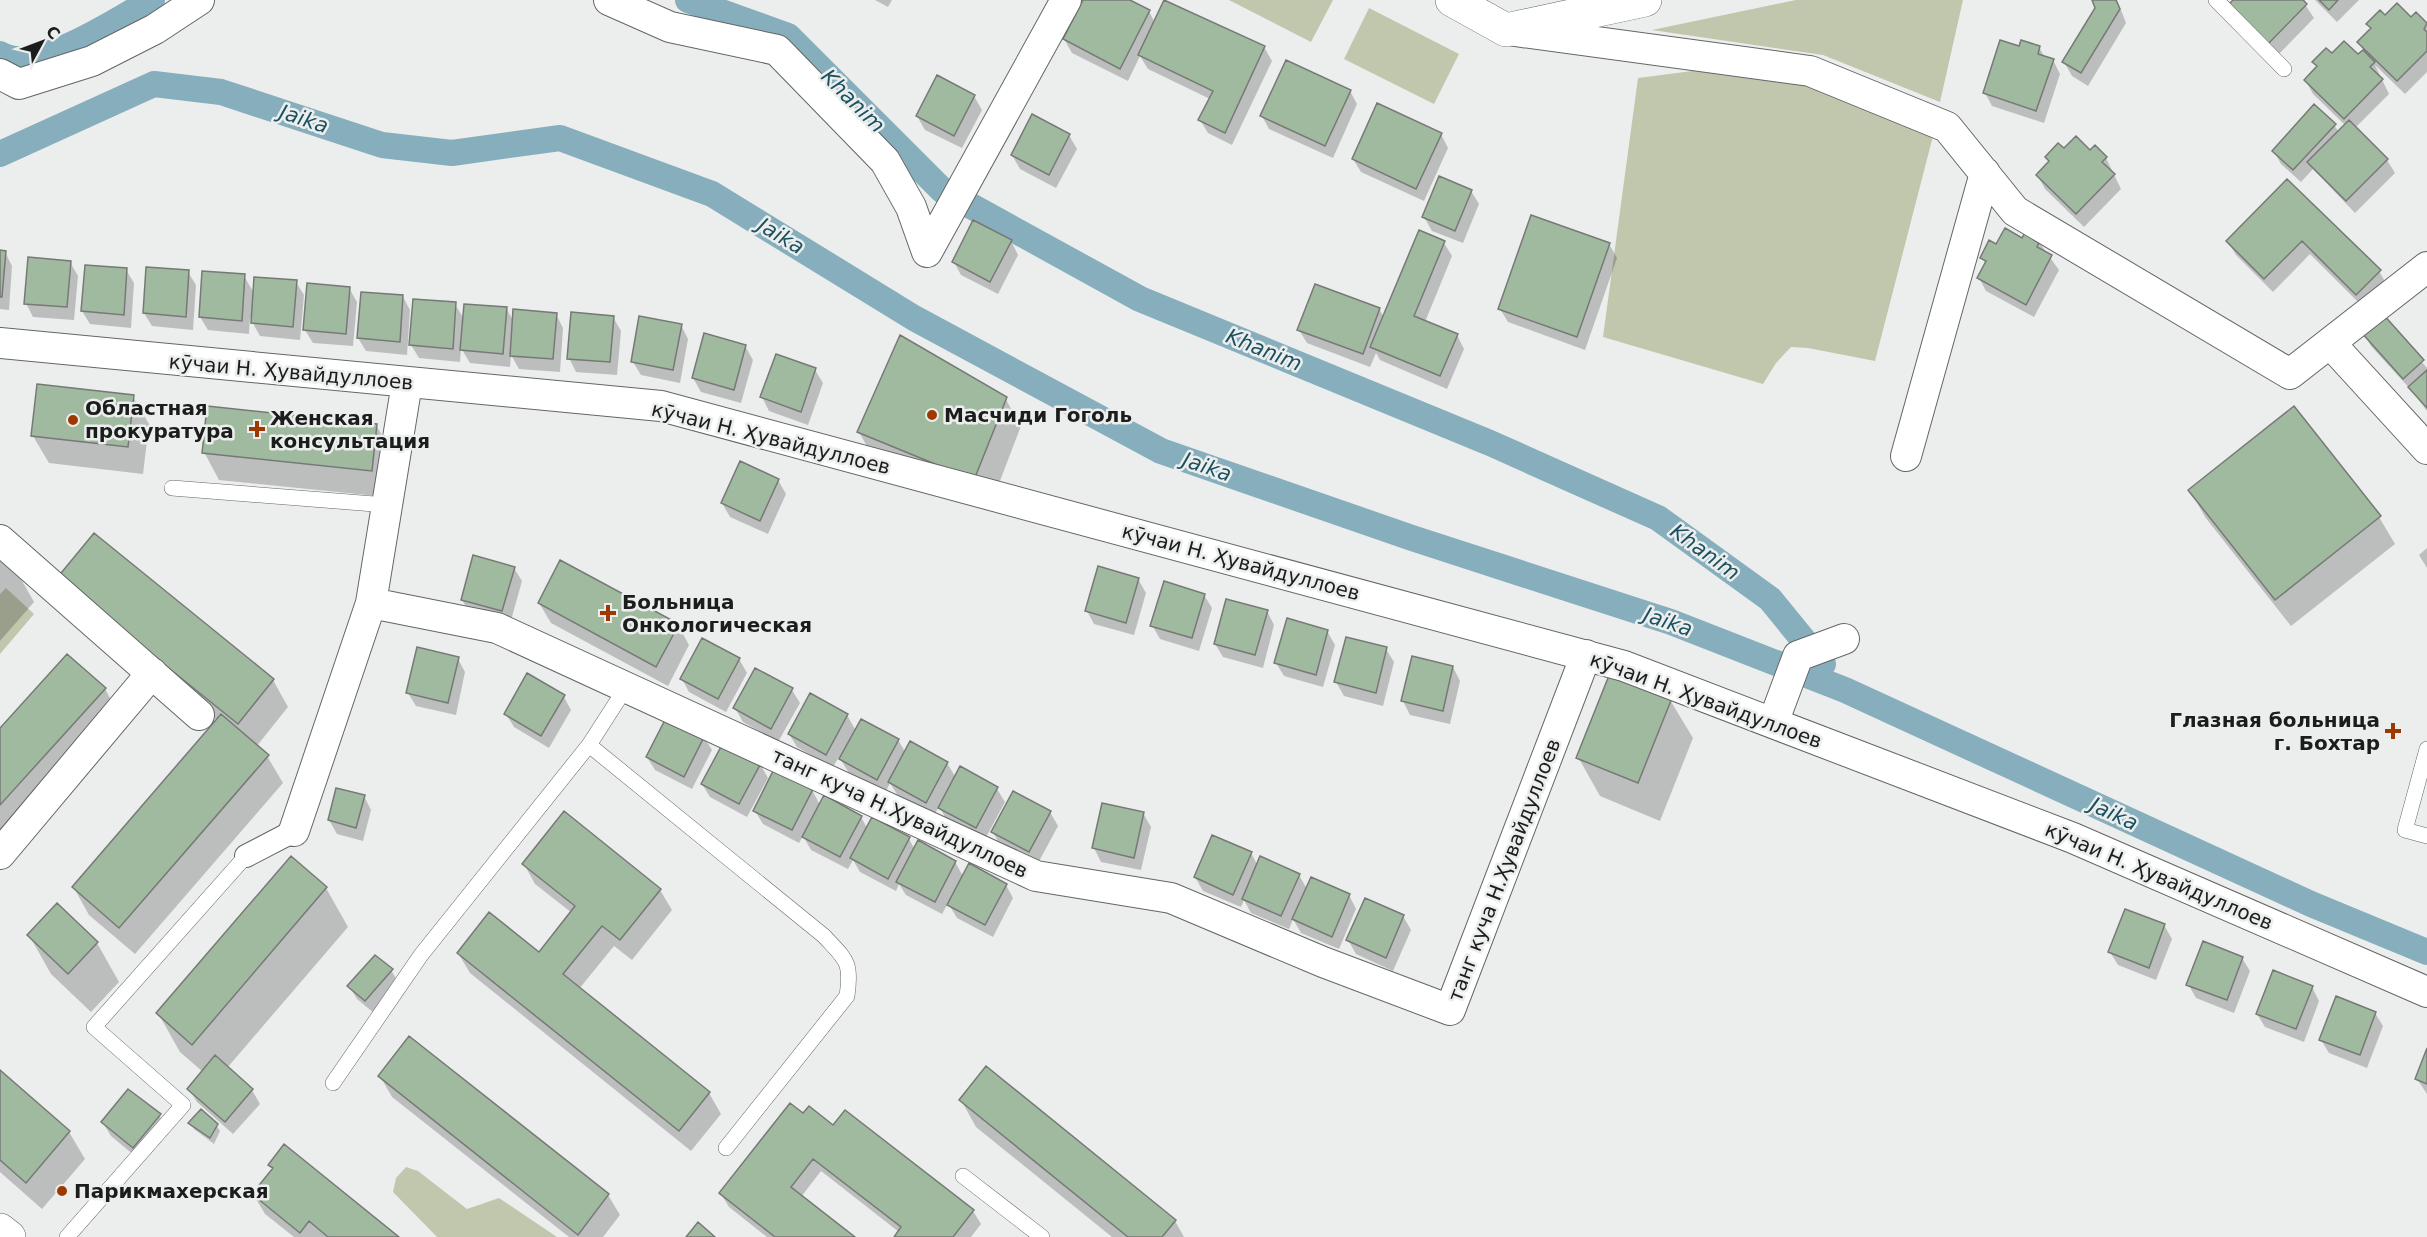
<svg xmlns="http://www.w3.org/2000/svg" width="2427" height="1237" viewBox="0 0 2427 1237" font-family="'DejaVu Sans',sans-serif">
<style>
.green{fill:#c0c7ad}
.shadow{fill:#0003}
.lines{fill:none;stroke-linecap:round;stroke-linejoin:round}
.canal{stroke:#87aebc;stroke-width:26}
.building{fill:#a0ba9f;stroke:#777977;stroke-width:1.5}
.service-casing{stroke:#636665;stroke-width:16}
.pedestrian-casing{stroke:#636665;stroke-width:24}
.minor-casing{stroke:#636665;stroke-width:32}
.tertiary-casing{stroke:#636665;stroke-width:34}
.secondary-casing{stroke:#636665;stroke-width:34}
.service{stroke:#fff;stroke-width:15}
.pedestrian{stroke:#fff;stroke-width:22}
.minor{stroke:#fff;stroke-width:30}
.tertiary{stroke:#fff;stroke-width:33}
.secondary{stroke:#fff;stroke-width:33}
.poi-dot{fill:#9d3900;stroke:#ebeeed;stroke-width:2}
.labels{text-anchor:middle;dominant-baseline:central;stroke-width:5;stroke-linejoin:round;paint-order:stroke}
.street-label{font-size:20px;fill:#1b1c1c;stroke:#ebeeed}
.poi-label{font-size:20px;font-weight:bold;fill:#1b1c1c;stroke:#ebeeed;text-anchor:start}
.water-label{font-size:21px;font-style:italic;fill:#1a5060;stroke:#ebeeed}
</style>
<rect width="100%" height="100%" fill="#ebeeed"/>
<path class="green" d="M1229 0H1333L1311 42Z
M1796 0H1963L1940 102 1823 55 1652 30Z
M1369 8 1459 54 1434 104 1344 59Z
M1700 70 1801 80 1934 132 1875 361 1808 348 1791 347 1776 363 1763 384 1603 337 1638 78Z
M6 588 34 614 0 654V594Z
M406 1167 418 1171 467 1209 499 1198 557 1237H437L393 1192 396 1178Z"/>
<path class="shadow" d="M875 0H892L888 7Z
M1084 0H1127L1149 11 1155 23 1166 0 1264 47 1272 61 1232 145 1208 133 1200 120 1210 99 1148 69 1140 56 1128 81 1072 53 1064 39Z
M2094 0H2117L2126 23 2088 86 2072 76 2064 62 2097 8Z
M2235 0H2305L2304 3 2314 18 2276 57Z
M2315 0H2359L2337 22Z
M2416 14 2427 25V72L2405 94 2375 65 2389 94 2355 128 2387 160 2395 173 2355 213 2313 169 2301 182 2281 164 2274 151 2334 125 2339 132 2345 125 2313 94 2306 81 2318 68 2314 62 2332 55 2358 57 2364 51 2359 43 2371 30 2368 24 2385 17 2411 19Z
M2039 47 2045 58 2053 60 2060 74 2044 123 1992 106 1985 93 2020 48Z
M1350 91 1357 104 1333 158 1269 129 1262 116Z
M974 96 982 110 962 148 925 130 917 116Z
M1441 134 1448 148 1424 201 1361 172 1353 159Z
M1069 135 1077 149 1056 188 1020 169 1012 155Z
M2064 150 2090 152 2106 158 2121 189 2084 227 2045 189 2038 176 2050 163 2047 157Z
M2288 181 2379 271 2387 285 2364 308 2310 254 2273 292 2236 255 2228 242Z
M1471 191 1479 204 1463 243 1432 231 1424 217Z
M2023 240 2039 242 2059 270 2034 317 1986 291 1979 278 1986 264 1982 257 1997 246Z
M1011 241 1018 255 998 294 961 275 954 262Z
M1444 243 1452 256 1425 322 1457 335 1464 349 1447 389 1380 360 1376 353 1370 367 1307 343 1299 330 1379 309 1384 317Z
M1609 244 1617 258 1585 350 1508 322 1500 309Z
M0 252H5L12 266 9 310 0 309Z
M70 262 78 276 74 320 33 317 26 303Z
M126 270 134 283 131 328 90 324 82 311Z
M188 272 196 285 193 330 152 326 144 313Z
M244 276 254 293 296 282 304 295 300 340 260 336 250 318 249 334 208 330 200 317Z
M349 288 357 302 353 346 313 343 305 330Z
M403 297 410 310 407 355 366 351 358 338Z
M455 304 464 319 506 308 514 322 556 314 563 328 560 372 519 369 511 355 510 367 470 363 461 348 460 362 419 358 411 345Z
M2382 315 2427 368V411L2412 391 2371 346 2363 332Z
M613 317 621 331 617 375 576 372 569 358Z
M681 325 688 339 680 383 641 375 633 362Z
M745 346 753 360 741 403 701 392 693 378Z
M815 370 823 383 808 425 769 411 762 397Z
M133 397 149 424 143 474 49 463 33 436Z
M1005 398 1021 426 990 507 874 459 859 432Z
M376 425 392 452 387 497 219 480 204 452Z
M778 480 786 494 768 534 730 517 722 503Z
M2190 490 2379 517 2395 544 2291 626 2205 517Z
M2427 548V568L2419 555Z
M0 552 12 563 34 602 0 641Z
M514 568 522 581 510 624 470 613 462 600Z
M1138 579 1146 593 1134 635 1094 624 1087 611Z
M1204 595 1212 608 1199 651 1160 639 1152 625Z
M539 603 678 625 689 645 668 686 551 623Z
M74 605 273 680 288 707 256 747 267 756 283 783 135 954 89 915 74 888 218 721Z
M1267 611 1274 625 1263 668 1223 657 1215 644Z
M1327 631 1335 645 1323 687 1284 676 1276 663Z
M1386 649 1394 662 1383 706 1344 696 1336 682Z
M458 659 465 672 456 715 416 706 408 693Z
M739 659 747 673 726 712 689 692 682 679Z
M1453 667 1460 681 1450 724 1410 715 1403 701Z
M105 689 120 716 0 849V730Z
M792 690 800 703 778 742 743 722 735 708Z
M564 697 571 710 549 748 514 727 506 714Z
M1670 700 1693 738 1660 821 1600 796 1578 757Z
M847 715 856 731 862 721 898 740 906 753 947 763 956 778 997 789 1005 802 984 841 947 821 939 806 934 816 898 796 890 783 885 793 849 773 839 757 833 767 797 747 789 734Z
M704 737 712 750 692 789 655 770 647 757Z
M760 764 768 778 747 817 710 797 702 784Z
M812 790 820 805 861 817 867 828 909 839 915 850 955 862 963 876 1006 885 1013 898 993 937 957 918 948 903 942 914 906 895 899 884 896 891 860 872 853 860 848 869 811 850 803 836 799 843 763 824 755 811Z
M364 796 371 810 363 841 337 834 329 820Z
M1050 812 1058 826 1037 865 1000 845 993 832Z
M1143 813 1151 827 1141 870 1101 862 1094 848Z
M1251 853 1258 866 1299 875 1307 889 1349 895 1356 909 1339 949 1301 933 1293 919 1289 929 1251 913 1244 900 1241 907 1203 891 1195 877Z
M524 864 660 890 672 910 632 960 614 946 579 989 709 1093 721 1114 691 1151 470 973 458 953 539 954 572 913 535 884Z
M326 888 348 927 227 1068 252 1090 260 1104 233 1134 197 1102 189 1089 203 1072 180 1052 158 1013Z
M1403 916 1411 930 1393 971 1356 954 1348 940Z
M2164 925 2172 939 2156 980 2118 965 2110 952Z
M29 935 97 943 119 982 91 1012 51 974Z
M2242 958 2250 971 2234 1013 2196 998 2188 984Z
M391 970 399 984 374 1013 357 999 349 986Z
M2312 987 2319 1001 2304 1042 2265 1027 2257 1014Z
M2375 1013 2383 1026 2367 1068 2329 1053 2321 1040Z
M2427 1052V1094L2417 1079Z
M0 1072 69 1132 85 1159 42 1209 0 1172Z
M380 1076 608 1195 620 1215 603 1237H569L392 1097Z
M961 1100 1175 1221 1184 1237H1112L976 1127Z
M159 1115 167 1129 141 1161 111 1136 103 1123Z
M803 1116 833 1127 973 1211 981 1224 971 1237H895L899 1232 821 1171 801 1197 853 1237H767L729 1207 721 1194Z
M190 1123 216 1125 220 1131 214 1144 194 1129Z
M270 1165 397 1237H294L265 1214 253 1194 273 1170Z"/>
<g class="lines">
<path class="canal" d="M688 0 788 36 942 190 1140 299 1490 443 1658 518 1770 599 1823 664
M0 54C35 76 120 18 152 0
M0 154 154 84 221 92 382 145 452 153 560 138 712 194 914 318 1161 451 1412 538 1671 622 1845 690 2311 904 2427 952"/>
</g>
<path class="building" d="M1083 0H1130L1150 10 1120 69 1063 39Z
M1164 0 1265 46 1225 133 1198 120 1213 91 1138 55Z
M2092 0H2116L2120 9 2081 73 2062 62 2095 8Z
M2233 0H2303L2307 4 2268 44 2228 5Z
M2319 0H2338L2329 10Z
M2397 3 2411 17 2416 12 2427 23 2424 29 2427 32V51L2397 81 2357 42 2371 28 2366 24 2380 10 2385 15Z
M2000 40 2019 46 2021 40 2040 46 2038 54 2054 59 2036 111 1983 93Z
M2344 41 2358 54 2363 50 2375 62 2370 67 2383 79 2344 119 2304 80 2317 66 2312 62 2326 48 2332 53Z
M1286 60 1351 90 1325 146 1260 116Z
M937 75 975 95 954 136 916 116Z
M1377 103 1442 133 1416 189 1352 159Z
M2314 104 2336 124 2293 170 2272 151Z
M1032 114 1070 134 1049 175 1011 155Z
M2349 120 2388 159 2346 201 2307 162Z
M2076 136 2090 150 2095 145 2107 157 2102 162 2115 174 2076 214 2036 175 2049 161 2045 157 2058 143 2064 148Z
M1439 176 1472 190 1455 231 1422 217Z
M2287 179 2381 270 2356 295 2302 241 2264 279 2226 241Z
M1531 215 1610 243 1577 337 1498 309Z
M973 220 1012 240 990 282 952 262Z
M2005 228 2022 238 2025 232 2040 240 2037 247 2052 255 2026 305 1977 278 1986 261 1980 258 1989 240 1996 244Z
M1419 230 1445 241 1414 316 1458 334 1440 376 1370 347Z
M0 250 6 251 2 297H0Z
M28 257 71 261 67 307 24 304Z
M85 265 127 268 124 315 81 311Z
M146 267 189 270 186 317 143 313Z
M202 271 245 274 242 321 199 317Z
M254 277 297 280 293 327 251 323Z
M307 283 350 287 346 334 303 330Z
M1315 284 1380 308 1363 354 1297 330Z
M361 292 403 295 400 342 357 338Z
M413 299 456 302 453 349 409 345Z
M464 304 507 307 503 354 460 350Z
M513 309 557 313 553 359 510 356Z
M571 312 614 316 610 362 567 359Z
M2382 313 2424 360 2403 379 2361 332Z
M639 316 682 324 673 370 631 362Z
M704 333 746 345 734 390 692 378Z
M900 335 1007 397 974 480 857 432Z
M776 354 816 368 801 412 760 397Z
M2427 370V408L2408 387Z
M37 384 134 395 128 447 31 436Z
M207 406 377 424 372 471 202 453Z
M2294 406 2381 516 2275 600 2188 490Z
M740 461 779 479 760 521 721 503Z
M94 533 274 679 238 724 57 578Z
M473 555 515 567 502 611 461 600Z
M560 560 679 624 656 667 538 603Z
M1098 566 1139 578 1126 623 1085 611Z
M1164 581 1205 594 1192 638 1150 626Z
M1226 599 1268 610 1255 655 1214 644Z
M1287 618 1328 630 1316 675 1274 663Z
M1346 637 1387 647 1376 693 1334 682Z
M702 638 740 658 718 699 680 679Z
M417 647 459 657 448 703 406 693Z
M67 654 106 688 0 805V728Z
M1412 656 1453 666 1443 711 1401 701Z
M755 668 793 688 771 729 733 708Z
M527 673 565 695 541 736 504 714Z
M1610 673 1672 698 1638 783 1576 758Z
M810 693 848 714 826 755 788 734Z
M221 714 269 755 119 928 72 887Z
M667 716 705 735 684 777 646 757Z
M861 719 899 739 877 780 839 759Z
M910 741 948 762 926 803 888 782Z
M723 743 761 763 739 804 701 784Z
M960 766 998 787 976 828 938 808Z
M774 769 813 789 792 830 753 811Z
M336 788 365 795 356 828 328 820Z
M1013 791 1051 811 1029 852 991 832Z
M824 795 862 816 840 857 802 837Z
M1102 803 1144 812 1134 858 1092 848Z
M564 811 661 889 620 940 602 926 563 974 710 1092 679 1131 457 953 489 912 539 952 575 906 522 864Z
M872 817 910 837 888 879 850 858Z
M1212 835 1252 852 1233 895 1194 877Z
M918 840 956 861 935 902 896 882Z
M291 856 327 887 192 1045 156 1013Z
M1260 856 1300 874 1281 916 1242 899Z
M969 863 1007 884 985 925 947 905Z
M1311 877 1350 894 1332 937 1292 919Z
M1365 898 1404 915 1386 958 1346 940Z
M57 903 98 942 68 974 27 935Z
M2125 909 2165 924 2149 968 2108 952Z
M2203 941 2243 957 2227 1000 2186 985Z
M375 955 393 969 365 1001 347 986Z
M2273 970 2313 986 2296 1029 2256 1014Z
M2336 996 2376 1012 2360 1055 2319 1040Z
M409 1036 609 1194 578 1235 378 1076Z
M2427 1048V1084L2415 1079Z
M215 1055 253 1089 225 1122 187 1089Z
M986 1066 1176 1220 1162 1237H1128L959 1100Z
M0 1070 70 1131 26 1183 0 1160Z
M128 1089 161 1114 133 1148 101 1122Z
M790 1103 803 1113 809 1106 833 1125 845 1110 974 1210 953 1237H894L901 1227 813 1159 791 1187 855 1237H775L719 1193Z
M201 1109 218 1124 210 1138 188 1123Z
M284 1144 399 1237H328L309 1221 300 1233 252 1194 273 1168 268 1165Z
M698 1222 715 1237H686Z"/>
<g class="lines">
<defs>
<path id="service" d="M2216 0 2284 69
M172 488 387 505
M589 745 824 936C846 960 852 961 847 996L726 1148
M2427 749 2405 830 2427 836
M333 1083 421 955 589 745 627 686
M963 1176 1042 1237
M67 1237 183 1105 94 1027 246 856"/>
<path id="pedestrian" d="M246 856 294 831"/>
<path id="minor" d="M609 0 670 27 777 50 885 161 911 207 927 252 1066 0
M1515 31 1810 71 1947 127 2015 211 2290 374 2427 267
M0 74 19 84 92 61 155 29 199 0
M0 343 661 406 1624 666 2073 838 2427 992
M2330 343 2427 449
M1906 456 1985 173
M0 540 199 715
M371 603 497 628 1036 876 1171 898 1323 962 1450 1010 1586 655
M1773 723 1798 656 1844 639
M294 831 371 603 407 383
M0 854 152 673"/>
<path id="tertiary" d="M1452 0 1506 30 1645 0"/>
<path id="secondary" d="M0 1230 9 1237"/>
</defs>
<use href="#service" class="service-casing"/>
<use href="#pedestrian" class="pedestrian-casing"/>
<use href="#minor" class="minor-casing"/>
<use href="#tertiary" class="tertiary-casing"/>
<use href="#secondary" class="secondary-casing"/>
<use href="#service" class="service"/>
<use href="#pedestrian" class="pedestrian"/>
<use href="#minor" class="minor"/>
<use href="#tertiary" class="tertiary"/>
<use href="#secondary" class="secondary"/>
</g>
<g class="poi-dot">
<circle cx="932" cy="415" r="6"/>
<circle cx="73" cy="420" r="6"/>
<path d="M254 420h6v6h6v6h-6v6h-6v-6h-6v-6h6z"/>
<path d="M605 604h6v6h6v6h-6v6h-6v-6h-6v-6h6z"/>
<path d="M2390 722h6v6h6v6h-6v6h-6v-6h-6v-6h6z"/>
<circle cx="62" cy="1191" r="6"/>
</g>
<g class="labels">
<g class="street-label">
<text transform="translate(291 372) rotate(5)">кӯчаи Н. Ҳувайдуллоев</text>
<text transform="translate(771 438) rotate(14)">кӯчаи Н. Ҳувайдуллоев</text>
<text transform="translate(1241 562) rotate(15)">кӯчаи Н. Ҳувайдуллоев</text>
<text transform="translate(1706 700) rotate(20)">кӯчаи Н. Ҳувайдуллоев</text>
<text transform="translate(900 813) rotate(25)">танг куча Н.Ҳувайдуллоев</text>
<text transform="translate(1504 870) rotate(-69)">танг куча Н.Ҳувайдуллоев</text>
<text transform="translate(2159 876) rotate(23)">кӯчаи Н. Ҳувайдуллоев</text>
</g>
<g class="poi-label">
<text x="85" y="408">Областная<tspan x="85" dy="23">прокуратура</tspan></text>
<text x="944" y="415">Масчиди Гоголь</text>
<text x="270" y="418">Женская<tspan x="270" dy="23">консультация</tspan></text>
<text x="622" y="602">Больница<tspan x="622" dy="23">Онкологическая</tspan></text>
<text x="2380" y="720" text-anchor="end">Глазная больница<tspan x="2380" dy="23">г. Бохтар</tspan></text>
<text x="74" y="1191">Парикмахерская</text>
</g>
<g class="water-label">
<text transform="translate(853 101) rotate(45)">Khanim</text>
<text transform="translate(304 119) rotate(18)">Jaika</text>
<text transform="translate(781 236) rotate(31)">Jaika</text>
<text transform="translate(1264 350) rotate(22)">Khanim</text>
<text transform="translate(1207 467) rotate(19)">Jaika</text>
<text transform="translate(1705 552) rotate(36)">Khanim</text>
<text transform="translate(1668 622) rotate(19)">Jaika</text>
<text transform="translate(2114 814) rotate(25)">Jaika</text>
</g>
</g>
<g transform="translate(42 42) rotate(49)" stroke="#ebeeed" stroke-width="4.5" paint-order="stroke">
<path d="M0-4.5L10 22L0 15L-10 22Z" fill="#1b1c1c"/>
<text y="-9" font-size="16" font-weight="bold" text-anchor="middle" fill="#1b1c1c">С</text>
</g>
</svg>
